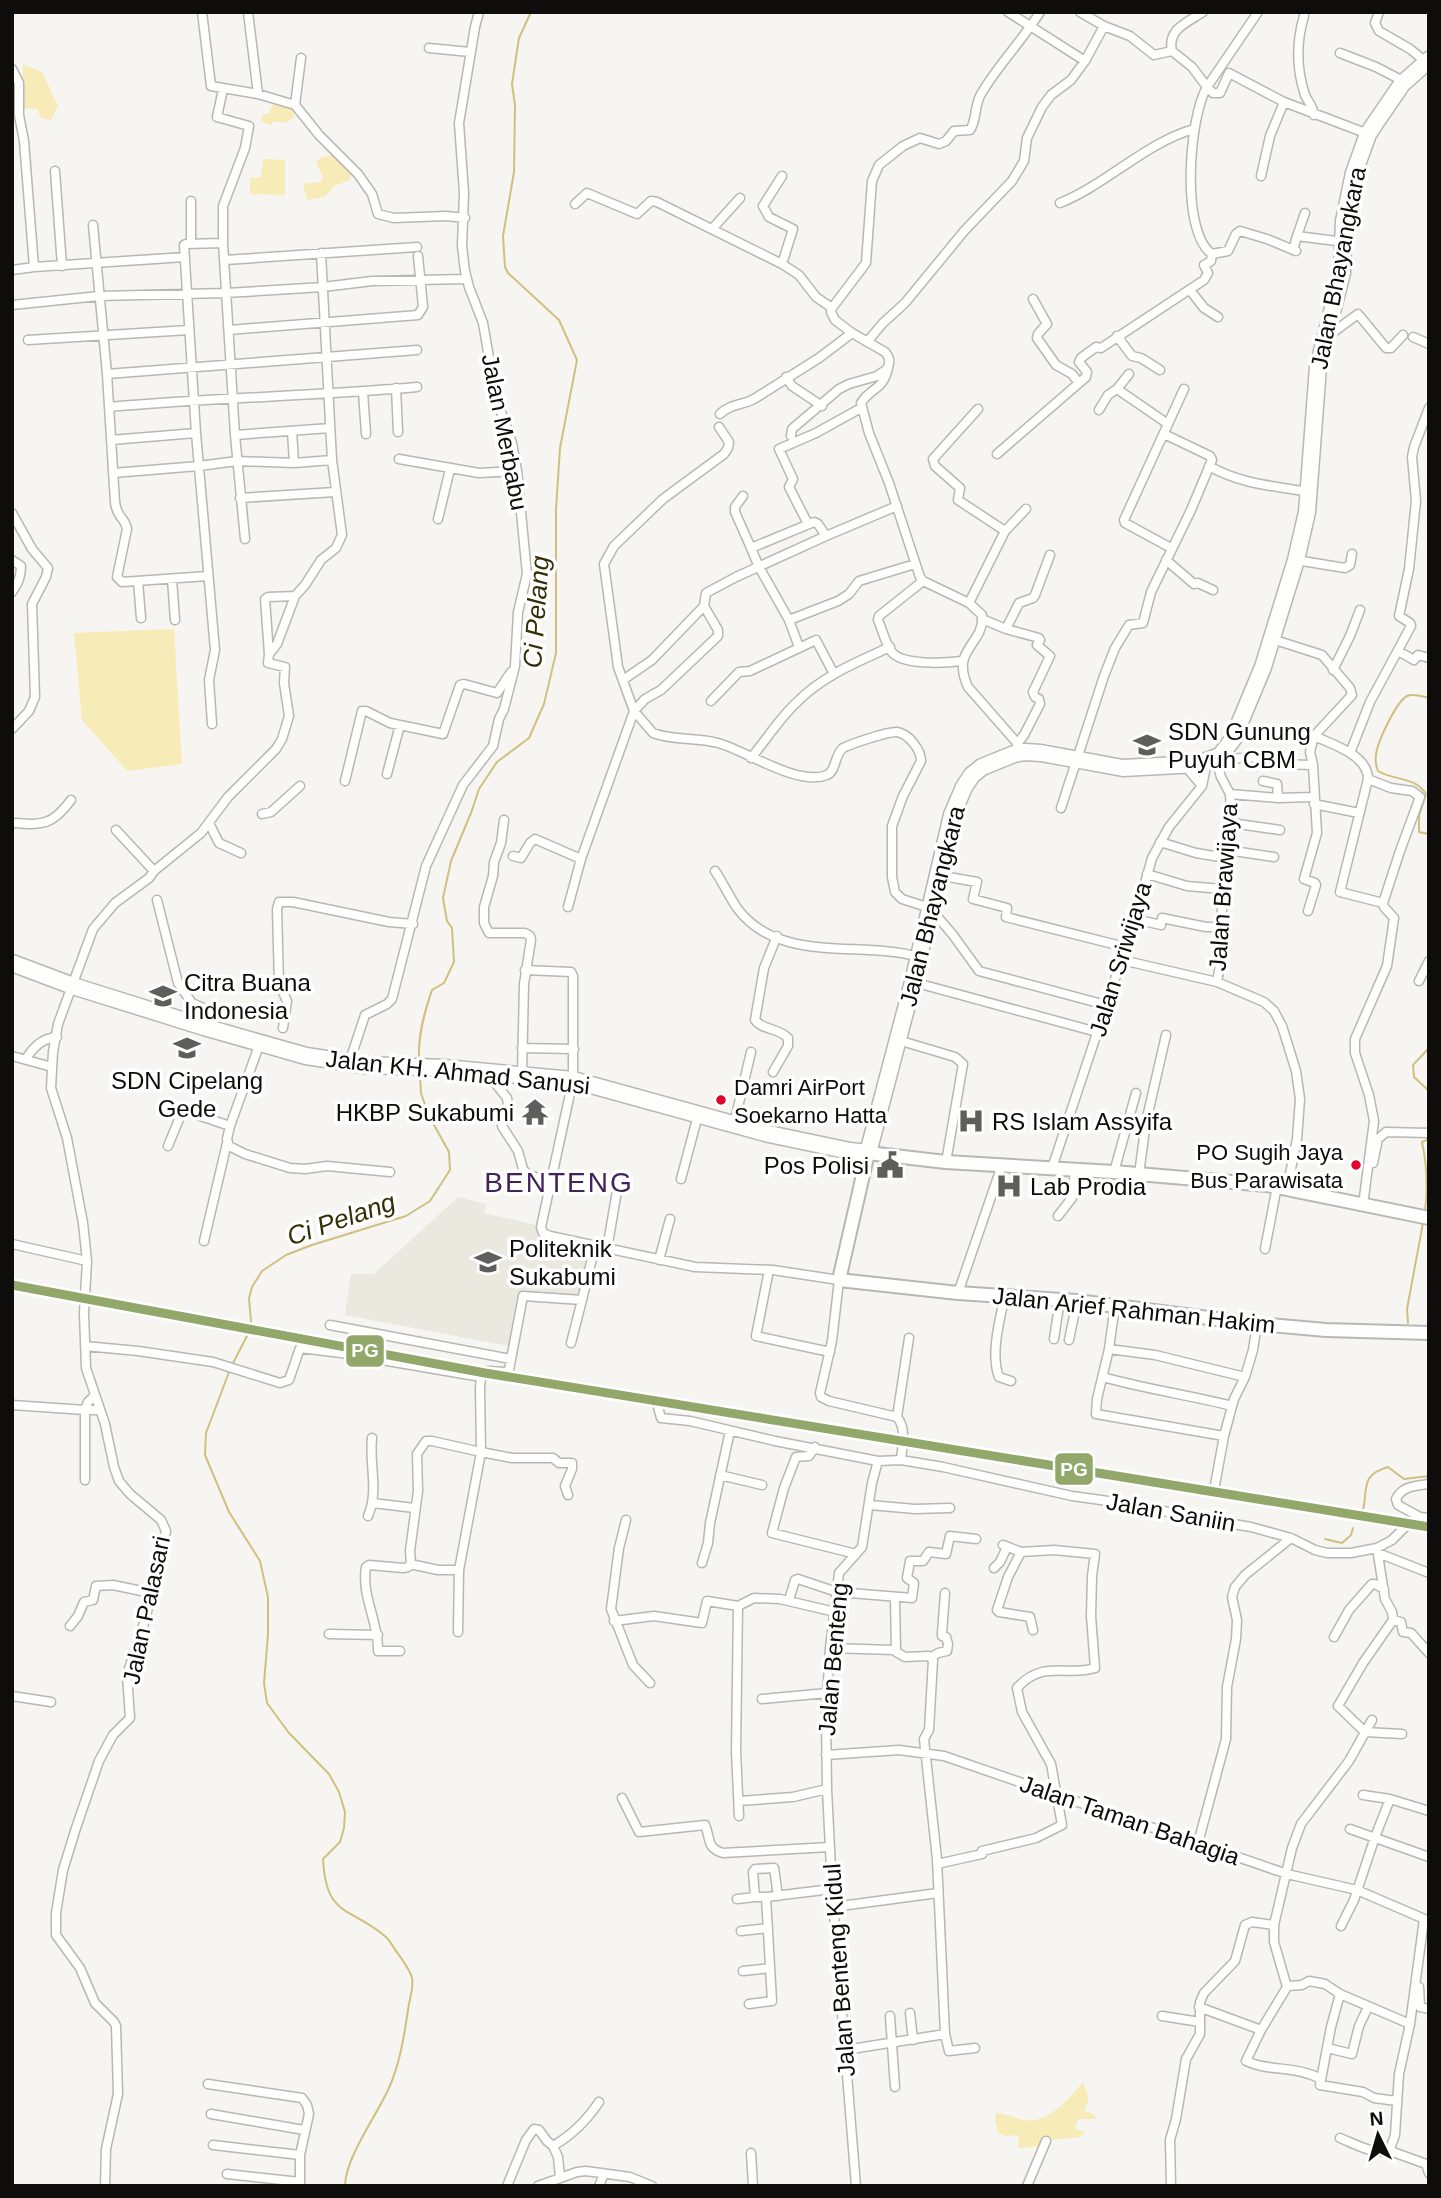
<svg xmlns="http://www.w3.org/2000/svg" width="1441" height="2198" viewBox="0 0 1441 2198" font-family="Arial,sans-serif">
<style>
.built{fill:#eae8df}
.green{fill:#f7ebb8}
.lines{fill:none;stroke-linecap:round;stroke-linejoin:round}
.stream{stroke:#cfc080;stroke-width:2}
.street-casing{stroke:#b7b7b4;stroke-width:11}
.secondary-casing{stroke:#b7b7b4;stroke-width:16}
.highway-casing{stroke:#b7b7b4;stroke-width:19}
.street{stroke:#fefefd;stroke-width:8}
.secondary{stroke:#fefefd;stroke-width:12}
.highway{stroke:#fefefd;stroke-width:16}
.rail-1-casing{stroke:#fff;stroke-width:14}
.rail-1{stroke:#92a86a;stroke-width:9}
.bus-dot{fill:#e4002b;stroke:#fff;stroke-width:2.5}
.labels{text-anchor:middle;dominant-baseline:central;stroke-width:7;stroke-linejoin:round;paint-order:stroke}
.bus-label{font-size:22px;fill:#0e0d0c;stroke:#fff;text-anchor:start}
.street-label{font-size:24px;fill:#0e0d0c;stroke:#fff}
.poi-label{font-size:24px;fill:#0e0d0c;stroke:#fff;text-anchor:start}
.water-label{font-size:26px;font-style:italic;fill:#352d04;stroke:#fff}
.quarter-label{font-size:28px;letter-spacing:2px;fill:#41225a;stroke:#fff}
.line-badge{stroke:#fff;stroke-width:2.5}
.badge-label{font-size:19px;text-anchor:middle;font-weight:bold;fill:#fff}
</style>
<rect width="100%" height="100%" fill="#f6f5f2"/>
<path class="built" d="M458 1197 486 1204 484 1213 537 1225 543 1238 591 1250 577 1303 521 1296 509 1346 345 1315 351 1274H374Z"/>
<path class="green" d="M23 64 42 72 58 106 51 120 41 118 37 109 20 108Z
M272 105 285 106 293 110 294 117 285 123 274 121 271 125 261 122 262 114H269Z
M335 154 351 172 350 180 334 186 326 196 319 198 307 200 303 184 321 182 323 177 316 162 320 158Z
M263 159 285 160V195L250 194V178L261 177Z
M174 629 182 764 127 771 82 720 74 633Z
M1083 2082 1089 2099 1084 2111 1093 2114 1097 2119H1078L1075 2129 1085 2132 1081 2137 1042 2141V2146L1019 2148 1018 2135 1006 2136 998 2133 995 2121 996 2113C1006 2113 1014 2118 1023 2120 1047 2125 1070 2098 1083 2082Z"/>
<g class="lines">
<path class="stream" d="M1429 698C1422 696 1413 693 1407 696 1396 702 1377 743 1376 755 1375 761 1376 766 1378 771 1394 781 1415 776 1426 794L1419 816V832L1429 834
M1429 1048 1413 1065 1414 1077 1429 1091
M419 1059C418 1035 424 1013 432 990L444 983 454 962 452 928 447 921 443 898 451 861 471 813 479 789 497 762 529 738 544 704 556 653V509L560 448 577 360 559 320 508 273 505 267 503 236 514 172 515 105 512 84 519 38 531 12
M1425 1211C1428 1187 1427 1165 1422 1142L1429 1139
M1408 1323 1407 1309 1423 1223
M233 1363 248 1334 251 1322 249 1298 252 1287 262 1271 286 1255 312 1245 406 1216 430 1201 450 1170 449 1152 428 1114 421 1093 420 1076
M229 1372 206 1433 205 1455 229 1512 260 1561 268 1597V1634L264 1683 267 1703 289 1733 329 1774 339 1792 345 1812 344 1828 340 1842 323 1859C326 1919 351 1906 386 1937 391 1942 394 1949 399 1955 403 1961 410 1970 412 1978 414 1987 409 2001 408 2010 404 2037 400 2063 389 2088 377 2115 345 2158 345 2186
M1363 1510C1368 1489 1360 1475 1388 1467L1404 1479 1429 1476
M1325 1539 1342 1543 1351 1535 1353 1528"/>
<defs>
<path id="street" d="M202 12 211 86 258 94 295 105 319 135 358 174 372 194 378 214 394 218 446 216 465 218
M248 12 258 94
M1008 12 1085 61
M1080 12 1104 26 1130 36 1154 55 1172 51
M1258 12 1207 87 1213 93H1220L1229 73 1284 102
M1379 12 1375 23 1379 31 1410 49 1426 62
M1304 16C1296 43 1296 68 1305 95 1308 102 1313 106 1314 115
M429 48 470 52
M1172 51 1192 67 1207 87C1189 117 1180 232 1212 254L1228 251 1236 234 1240 231 1267 239 1296 251
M1172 51C1167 29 1188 22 1203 12
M1340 53 1376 67 1405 82
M12 69 19 83V115L24 141 34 267 185 257
M223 89 217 117 249 126 245 148 223 206V243L235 435 245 539
M295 105 301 58
M55 171 62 266
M782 176 763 206 769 217 793 229 782 264
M1261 176 1270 136 1284 102 1368 134
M191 201V243
M1060 203C1107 184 1145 143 1194 129
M575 204 587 193 637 214 651 201 657 202 782 264 799 275 816 297 832 308
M93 225 107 374 115 502C117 519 125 517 127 529L117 577 122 582 208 576
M712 229 740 198
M1297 236 1305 213
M1293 250 1297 236 1344 242
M225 260 417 247
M12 270 34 267
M1190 290 1204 308 1218 317
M1033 299 1047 324 1038 334 1037 338 1056 365 1072 374 1079 383
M12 305 99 296 226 293 323 287 372 281 466 279
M229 330 418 315 423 307 418 256
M1117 336 1132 356 1141 358 1160 370
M1328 336 1358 314 1386 348H1391L1403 335
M1413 337 1429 344
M28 340 189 330
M867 342 883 323 905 303 965 230 1012 181 1024 161 1027 138 1042 107 1051 95 1071 80 1085 61 1104 26
M107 374 417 350
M1129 374 1117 389 1168 424
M786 377 792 386 822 406
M396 388 398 432
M363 392 366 434
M109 407C211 398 314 396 417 387
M1099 410 1108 395 1117 389
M720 414C732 403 741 406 754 399L819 358 852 333
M719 427 729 442 728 448 724 454 663 499 614 546 604 564 618 667 634 711 653 733C674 741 697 737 718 743 745 750 798 787 827 775 837 770 834 755 843 748 851 744 889 731 897 732 909 734 921 750 921 761L903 796 892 826V877L895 892 902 899 930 908 953 935 979 971 1106 1005
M292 431 294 463
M235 435 330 428
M791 436 792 429 839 389 849 384 877 376 887 369
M111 440 196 433
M997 454 1086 377 1087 372 1079 362 1081 358 1096 347 1101 348 1204 280 1208 273 1204 265 1211 261 1212 254
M399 459 479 473 517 471
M1209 466C1240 484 1274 486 1309 492
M113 473 199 466 237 461 294 463 332 460
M743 496 735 507V512L751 548
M240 498 335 492
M12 513 32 549 48 568 46 577 32 604 35 697 29 711 12 729
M438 519 450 469
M808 524 789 487 793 479 779 449 816 433 861 408
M1005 531 1026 509
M1171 548 1125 523 1124 520 1184 389
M12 560 21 566C21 577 18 583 12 592
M1166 560 1194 584 1198 583 1213 590
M1296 560 1345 568 1350 565 1352 554
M172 579 175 620
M138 581 141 618
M923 581 879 616 878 620C882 629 885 642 891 651 901 666 946 663 961 661
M969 603 1005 531 958 500 960 488 935 466 933 459 978 409
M982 619 1006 629 1019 603 1033 598 1035 595 1050 555
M789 620 838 601 849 594 859 581 915 564
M1006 629 1039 638 1040 640 1037 645 1050 656 1033 692 1035 697 1039 699 1040 704 1024 735 1017 744
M1272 639 1322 655 1350 688 1352 695 1314 736C1332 744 1368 755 1368 779L1391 788 1412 791 1420 797 1400 851 1383 903 1384 907 1394 918 1387 966 1355 1039V1053L1369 1095 1374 1121 1363 1205
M799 647 789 620 759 567 751 548 814 522 818 524 826 536 897 506
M1398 651 1414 660 1418 655 1429 658
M269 654 265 599 268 597 295 596
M1333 670 1350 636 1360 610
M623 680 652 660 704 606
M711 701 739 672 750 671 816 640 834 674
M212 724 209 680 215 650 196 433 184 245 186 244 223 243
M1025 752 968 687C950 648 985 645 982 615L969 603 923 581 920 577 889 483 869 433 861 403C871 387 883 391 888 368 890 361 890 358 885 352L852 333 835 320 831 312 832 308 866 263 872 181 879 165 903 146 920 138 939 144 946 141 954 131 970 130C977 120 974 106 981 94 998 65 1022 41 1040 12
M1350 753 1370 702 1411 626 1410 623 1399 616 1409 569 1416 501 1412 457 1414 447 1429 408
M751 758C766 740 779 719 796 703 822 676 857 662 890 647
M1216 758 1221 777 1230 794 1231 815 1222 901 1221 960 1217 982 1264 1002 1274 1011 1282 1026 1296 1071 1300 1099 1297 1139 1287 1189
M1217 763C1233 758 1263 753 1278 764L1313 765
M1186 767 1202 786
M387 774 400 725
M1368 779 1340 892 1383 903
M345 781 362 711H366L390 723 443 734 460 685 464 684 497 693 511 672
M1263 781 1277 784 1278 798
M1230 794 1278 798 1314 797
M1314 804 1359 813
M1061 808 1104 676 1115 648 1129 625 1143 623 1151 592 1191 510 1212 460 1210 456 1164 434
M262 814 271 812 300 786
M504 820 501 843 494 862 493 876 484 907V923L489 933H525L530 936 531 940 524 984 522 1074
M12 823C42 825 52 826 71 800
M209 823 219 843 241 853
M1231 823 1280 830
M116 830 154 871
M1160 842 1196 853 1226 858
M1227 850 1274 857
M513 856 521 858 530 843 535 839 581 859
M715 871C723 883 729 896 737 908 779 965 861 940 919 957
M1147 874 1187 886 1222 889
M937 875 977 882 973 899 1007 908 1006 917 1125 947
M157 900 178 983 192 1003 210 1011 206 1028
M568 907 581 859 634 711 645 699 661 690 718 636V630L704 606 706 593 736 577 826 536
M1308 911 1316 885 1315 883 1304 879 1317 833 1313 765 1310 752 1314 736
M1135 919 1161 925 1162 918 1206 927H1222
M1122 960 1217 982
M525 970 571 972 573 976V1080L541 1227 543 1233 550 1236 695 1267 773 1270 839 1280 832 1341 820 1393 821 1397 829 1401 897 1417C907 1429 902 1446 901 1460
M1419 981 1429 961
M913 982 1097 1032
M283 1028 287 1001 279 984 277 909 279 902H293L389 922 413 924
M898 1040 955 1057 963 1064 946 1162
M260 1043 230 1126 227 1139 229 1146 245 1154 290 1168 305 1169 327 1166 390 1172
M522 1048 574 1049
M12 1056 52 1067
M26 1059C33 1047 42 1038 57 1037
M349 1063 365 1015 387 1004 392 999 426 866 463 785 493 746 499 719 504 709 515 666 518 612 527 574 517 471 512 443 496 398 483 323 469 287 465 271 462 246 464 193 459 123 475 27 479 12
M773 1072 788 1046V1038C779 1028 762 1030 755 1020L764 968 777 936
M488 1074 507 1098 508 1105 502 1116V1126L518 1151 523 1169 527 1174 551 1183
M734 1124 751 1052
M168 1146 182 1112 186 1111 230 1126
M1373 1163 1378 1139 1386 1132 1429 1133
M1052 1168 1134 922 1152 858 1169 827 1202 786 1207 762
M1114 1172 1136 1093
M1139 1174 1146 1122 1166 1035
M681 1179 698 1115
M1058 1216 1072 1198 1075 1170
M204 1241 227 1143
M12 1244 87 1261
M607 1249 617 1191
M1265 1249 1277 1186
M659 1260 670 1219
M769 1270 756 1336 830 1352
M958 1293 1002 1165
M1005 1295C1000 1319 990 1354 999 1377L1011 1381
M1115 1305 1109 1349 1097 1399 1096 1414 1224 1436
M330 1325 511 1359
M1054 1339 1060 1299
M1069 1340 1077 1301
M571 1343 582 1300
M85 1346 138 1351 213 1362 280 1383 289 1380 300 1348 341 1353 481 1377
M1109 1349 1155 1355 1245 1377
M1103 1377C1145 1389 1189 1395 1232 1406
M12 1405 85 1410 88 1402 95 1395
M658 1407 661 1418 690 1421 775 1441 878 1461
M897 1417 909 1338
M815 1447 809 1456 796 1457 784 1488 772 1533 856 1554
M720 1475 762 1485
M85 1480V1410H99
M1215 1485 1224 1436 1234 1399 1245 1377 1253 1350 1257 1323
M373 1503 414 1508
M870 1505 915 1509 950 1508
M368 1516C379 1490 369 1465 372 1438
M1420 1517 1398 1505 1396 1499C1402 1486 1415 1486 1429 1484
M626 1520 619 1548 611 1609 633 1665 650 1683
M1377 1548 1385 1599 1392 1612 1393 1620 1401 1622 1403 1632 1411 1633 1429 1653
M1021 1552 1008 1577 997 1610 999 1612 1030 1617 1033 1630
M1378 1553 1429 1573
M702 1563 708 1543 710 1523 730 1431
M410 1564 438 1570H459
M994 1568 1000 1562 1007 1547
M895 1597 896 1651
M789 1600 795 1580 798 1579 837 1592 912 1598 914 1583 907 1578 910 1561H923L929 1552 946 1554 950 1536 976 1539
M738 1606 736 1751 739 1816
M1393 1620 1363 1663 1338 1706 1365 1732 1402 1734
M614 1621 654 1616 702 1623 707 1601 738 1606 754 1598 780 1599 835 1612
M70 1626 78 1616 84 1602 93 1600 96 1586 113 1585 151 1593
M458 1632 459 1570 481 1452 512 1458H553L559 1463H572V1469L565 1486 568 1495
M329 1634 378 1635
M1334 1637 1349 1610 1372 1584H1375L1384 1589
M830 1648 893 1650 905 1657 929 1656 933 1660 929 1730 924 1739 937 1859 945 2034 845 2050
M400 1651H378C379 1622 361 1597 366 1567L369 1565 403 1568 408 1567 411 1563 410 1551 418 1491 417 1454 426 1441H432L481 1452 480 1388 481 1377 488 1371 505 1372 509 1370 523 1296 582 1300 595 1246
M932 1657 938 1653 947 1651 948 1644 946 1637 942 1636V1633L945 1593
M12 1696 51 1702
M762 1699 827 1693
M826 1755 899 1750 944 1756 1287 1874 1357 1890 1429 1921
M1363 1795 1390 1799
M622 1798 639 1832 705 1825C711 1839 706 1848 723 1853L830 1847
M739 1801 793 1797 827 1789
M1350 1829 1429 1857
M1198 1843 1226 1739 1227 1687 1236 1639 1237 1620 1232 1597 1235 1587 1245 1575 1291 1538
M937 1864 982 1854V1851L1036 1838 1062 1825 1051 1764 1022 1712 1017 1688C1043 1659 1067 1677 1095 1668L1091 1616 1092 1576 1095 1554 1054 1550 1021 1552 1003 1545
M766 1897H755L753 1872 755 1869 774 1868 778 1896
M737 1899 755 1897
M833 1907 938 1893
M1424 1919 1410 2024 1399 2074 1395 2135 1390 2149 1393 2152 1426 2164 1429 2173
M1274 1925V1942L1287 1987 1261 2030 1246 2061C1269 2072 1295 2065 1321 2079
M1341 1926 1354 1900 1375 1837 1390 1799 1429 1811
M741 1931 768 1928
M743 1971 770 1968
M1287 1986 1302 1985 1309 1981 1325 1984 1340 1994 1410 2024
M1419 1987 1420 2007 1429 2009
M1340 1994 1331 2027 1320 2085 1363 2092 1374 2098 1397 2101
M749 2004 772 2001 766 1897 832 1889
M1199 2007 1261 2030
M910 2013 913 2040
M890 2016 895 2087
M1162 2016 1200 2022
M945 2034 949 2051 975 2048
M1327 2048 1352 2054 1359 2026 1368 2007
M208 2084 302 2098 307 2105 309 2114 300 2155V2186
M211 2114 304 2130
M1340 2138C1355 2144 1374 2155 1390 2151
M213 2145 300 2155
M553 2146 558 2157 560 2177
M751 2153 753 2186
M227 2174 300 2182
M105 2186 106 2149 118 2094 116 2026 114 2022 95 2003 80 1968 56 1935V1913L63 1870 76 1828 99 1761 113 1735 130 1718 127 1675 145 1620 166 1531 161 1520 130 1494 119 1481 114 1467 105 1424 86 1368 84 1313 87 1261 83 1223 67 1138 51 1088 53 1052 58 1024 93 929 115 903 149 878 154 871 201 833 228 797 276 749 282 739 289 716 284 683 285 667 268 663 269 654 277 644 295 596 305 585 321 560 336 548 342 535 332 460 321 253
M507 2186 526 2140 534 2129 539 2130 547 2141 553 2146C572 2135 587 2120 599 2102
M538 2186 577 2172 586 2171 630 2177 652 2186
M599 2186 604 2174
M856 2186 832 1889 827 1789 826 1715 830 1648 839 1573 862 1547 872 1483 878 1461 901 1460 943 1467 1072 1496 1130 1504 1192 1517 1251 1527 1291 1538 1315 1550 1327 1553H1351L1377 1548 1392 1540 1409 1523 1420 1517 1429 1518
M1027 2186 1046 2141
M1171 2186 1170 2140 1176 2119 1186 2059 1200 2034V2002L1204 1993 1235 1961 1245 1925 1252 1922 1274 1925 1292 1848 1301 1824 1349 1761 1372 1720"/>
<path id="secondary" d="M1429 1218 1267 1185 1114 1172 946 1162 868 1153 839 1280 958 1293 1077 1301 1247 1323 1326 1330 1429 1333"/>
<path id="highway" d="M12 963 73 986 204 1027 306 1056 365 1065 444 1068 573 1080 769 1134 850 1151 868 1153 913 982 952 815 964 787 972 775 982 767 1014 754 1025 752 1041 753 1123 768 1198 764 1220 756 1233 739 1263 667 1296 560 1307 512 1318 367 1342 273 1344 221 1354 173 1368 134 1376 122 1402 84 1429 60"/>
</defs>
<use href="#street" class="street-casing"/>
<use href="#secondary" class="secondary-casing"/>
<use href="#highway" class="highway-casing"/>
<use href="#street" class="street"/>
<use href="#secondary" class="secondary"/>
<use href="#highway" class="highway"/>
<defs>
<path id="rail-1" d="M12 1285 485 1373 1429 1527"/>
</defs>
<use href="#rail-1" class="rail-1-casing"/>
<use href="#rail-1" class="rail-1"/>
</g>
<defs>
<symbol id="school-bare" viewBox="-9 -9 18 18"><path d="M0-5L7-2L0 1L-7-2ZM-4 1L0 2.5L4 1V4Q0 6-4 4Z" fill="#5f5e5c" stroke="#fff" stroke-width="2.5" paint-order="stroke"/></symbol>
<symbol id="university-bare" viewBox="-9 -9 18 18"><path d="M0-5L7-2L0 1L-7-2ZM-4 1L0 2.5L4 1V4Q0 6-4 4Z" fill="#5f5e5c" stroke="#fff" stroke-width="2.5" paint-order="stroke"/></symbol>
<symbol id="temple-bare" viewBox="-9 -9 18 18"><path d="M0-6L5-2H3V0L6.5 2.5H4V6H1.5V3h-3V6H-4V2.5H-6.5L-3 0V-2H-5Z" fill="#5f5e5c" stroke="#fff" stroke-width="2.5" paint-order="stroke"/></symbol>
<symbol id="hospital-bare" viewBox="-9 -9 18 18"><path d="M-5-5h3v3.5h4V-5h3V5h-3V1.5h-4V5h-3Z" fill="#5f5e5c" stroke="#fff" stroke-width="2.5" paint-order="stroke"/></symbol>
<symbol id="civic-bare" viewBox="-9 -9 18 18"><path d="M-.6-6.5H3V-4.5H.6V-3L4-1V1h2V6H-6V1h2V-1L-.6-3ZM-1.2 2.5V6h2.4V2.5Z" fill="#5f5e5c" stroke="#fff" stroke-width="2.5" paint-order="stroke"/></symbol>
</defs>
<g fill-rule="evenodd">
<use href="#school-bare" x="1128" y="726" width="38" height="38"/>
<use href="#university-bare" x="144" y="977" width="38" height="38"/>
<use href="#school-bare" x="168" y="1029" width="38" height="38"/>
<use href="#temple-bare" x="516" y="1093" width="38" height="38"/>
<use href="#hospital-bare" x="952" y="1102" width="38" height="38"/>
<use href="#civic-bare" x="871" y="1146" width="38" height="38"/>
<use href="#hospital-bare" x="990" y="1167" width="38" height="38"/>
<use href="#university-bare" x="469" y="1243" width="38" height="38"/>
</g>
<g class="bus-dot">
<circle cx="721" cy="1100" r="6"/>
<circle cx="1356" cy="1165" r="6"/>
</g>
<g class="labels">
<g class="bus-label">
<text x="734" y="1087">Damri AirPort<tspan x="734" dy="28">Soekarno Hatta</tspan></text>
<text x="1343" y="1152" text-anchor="end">PO Sugih Jaya<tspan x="1343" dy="28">Bus Parawisata</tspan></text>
</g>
<g class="street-label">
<text transform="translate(1338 268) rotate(-79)">Jalan Bhayangkara</text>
<text transform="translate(505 432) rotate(79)">Jalan Merbabu</text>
<text transform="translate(1223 887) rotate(-86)">Jalan Brawijaya</text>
<text transform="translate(932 906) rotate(-76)">Jalan Bhayangkara</text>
<text transform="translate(1120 959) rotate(-73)">Jalan Sriwijaya</text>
<text transform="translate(458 1072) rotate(6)">Jalan KH. Ahmad Sanusi</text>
<text transform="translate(1134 1310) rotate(6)">Jalan Arief Rahman Hakim</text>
<text transform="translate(1171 1512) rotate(10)">Jalan Saniin</text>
<text transform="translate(146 1610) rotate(-78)">Jalan Palasari</text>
<text transform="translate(833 1659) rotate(-85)">Jalan Benteng</text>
<text transform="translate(1130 1820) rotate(19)">Jalan Taman Bahagia</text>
<text transform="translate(839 1970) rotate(-94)">Jalan Benteng Kidul</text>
</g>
<g class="poi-label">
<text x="1168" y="731">SDN Gunung<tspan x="1168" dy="28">Puyuh CBM</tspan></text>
<text x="184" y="982">Citra Buana<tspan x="184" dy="28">Indonesia</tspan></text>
<text x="187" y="1080" text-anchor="middle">SDN Cipelang<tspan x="187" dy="28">Gede</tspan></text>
<text x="514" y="1112" text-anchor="end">HKBP Sukabumi</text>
<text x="992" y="1121">RS Islam Assyifa</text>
<text x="869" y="1165" text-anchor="end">Pos Polisi</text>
<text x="1030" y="1186">Lab Prodia</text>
<text x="509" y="1248">Politeknik<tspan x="509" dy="28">Sukabumi</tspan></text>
</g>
<g class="water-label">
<text transform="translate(536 612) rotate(-86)">Ci Pelang</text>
<text transform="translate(341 1219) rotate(-19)">Ci Pelang</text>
</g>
<g class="quarter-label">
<text x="559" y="1182">BENTENG</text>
</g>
</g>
<g class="line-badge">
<rect x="345" y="1334" width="40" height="34" rx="7" fill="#92a86a"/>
<rect x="1054" y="1452" width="40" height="34" rx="7" fill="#92a86a"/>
</g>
<g class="badge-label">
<text x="365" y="1357">PG</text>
<text x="1074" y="1476">PG</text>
</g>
<rect width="1441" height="2198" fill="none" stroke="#0e0d0c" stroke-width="28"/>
<g transform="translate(1378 2135) rotate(355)" stroke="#ffffff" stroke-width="5" paint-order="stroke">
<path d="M0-5L12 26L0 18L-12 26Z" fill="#0e0d0c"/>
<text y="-10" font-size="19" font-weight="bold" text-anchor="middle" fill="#0e0d0c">N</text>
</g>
</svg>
